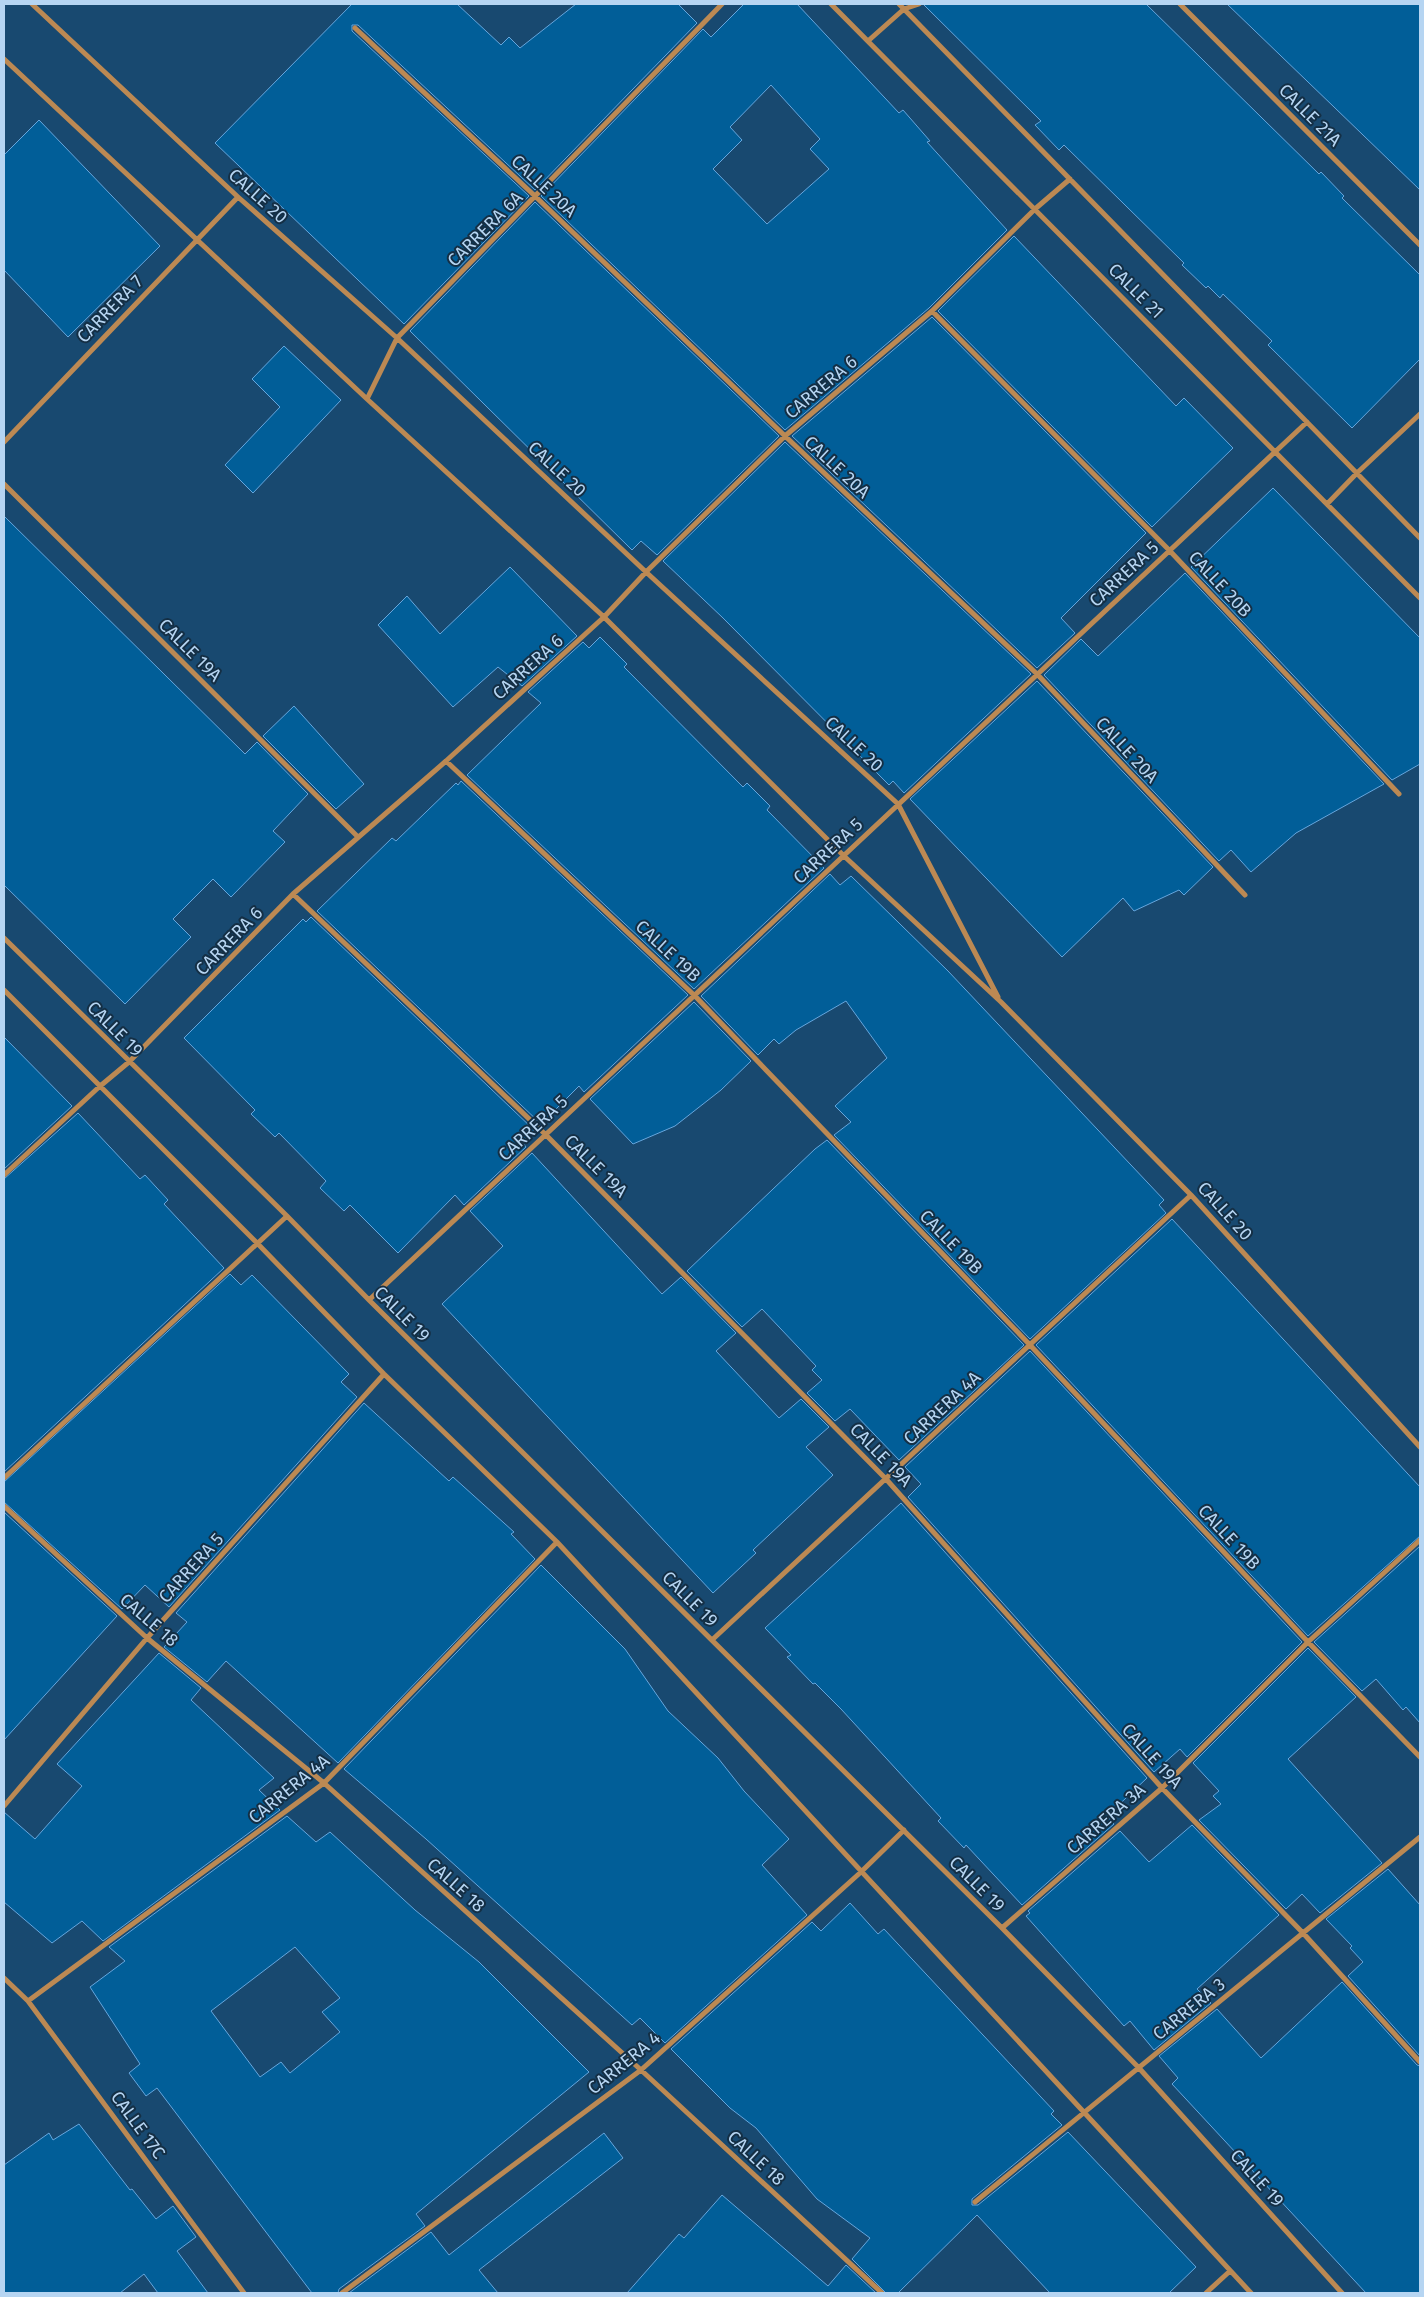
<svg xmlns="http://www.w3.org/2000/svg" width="1424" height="2297" viewBox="0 0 1424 2297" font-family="'Fira Sans',sans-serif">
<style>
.building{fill:#015e98;stroke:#66a6dd;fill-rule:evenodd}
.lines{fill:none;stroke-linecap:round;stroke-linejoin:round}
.minor{stroke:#bc8953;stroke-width:5}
.labels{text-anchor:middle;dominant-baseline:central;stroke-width:4;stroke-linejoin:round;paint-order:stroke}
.street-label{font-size:18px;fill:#b6d5f2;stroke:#142f45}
</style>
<rect width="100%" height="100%" fill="#184970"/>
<path class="building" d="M352 4H457L501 45 509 37 520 48 576 4H678L697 23 535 190 358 25H352V31L529 196 404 324 215 143Z
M744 4H797L899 113 903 110 930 141 927 142 1007 230 929 308 785 430 541 196 703 29 711 37ZM771 85 820 139 810 149 829 169 767 224 713 169 742 140 730 127Z
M923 4H1146L1319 174 1321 172 1344 196 1342 198 1420 275V359L1352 428 1268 345 1272 341 1223 294 1220 298 1208 286 1206 288 1182 265 1184 263 1064 145 1059 150 1035 125 1041 121Z
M1227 4H1420V190L1334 107Z
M39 120 160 246 68 337 4 270V155Z
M535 202 779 436 657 555 641 541 632 550 410 331Z
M1014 236 1176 406 1184 398 1233 448 1152 527 938 311Z
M932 317 1146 533 1061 618 1075 633 1037 668 792 436Z
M284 346 341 400 253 493 225 465 280 407 252 379Z
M785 442 1031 674 904 793 893 781 889 785 723 618 663 561Z
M1273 488 1420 638V764L1392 780 1191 567Z
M4 516 245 754 257 742 308 794 273 831 285 842 231 897 213 879 173 919 191 937 125 1004 4 885Z
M510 567 577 636 522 686 498 667 453 707 378 625 407 596 440 634Z
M1185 573 1384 784 1296 833 1251 872 1231 850 1219 861 1044 675 1081 639 1098 656Z
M600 637 627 664 624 667 743 787 747 783 770 806 767 810 824 868 694 989 467 775 541 703 528 692 583 642 589 648Z
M1037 681 1213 867 1184 895 1179 890 1134 911 1123 898 1062 957 910 799Z
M294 706 364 784 336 809 263 736Z
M461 781 688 995 584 1092 579 1086 541 1124 317 911 392 838 396 841 456 783 458 785Z
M830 874 840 885 851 876 948 971 1164 1200 1159 1205 1166 1213 1030 1339 834 1135 851 1122 835 1106 887 1058 846 1001 796 1030 779 1044 774 1039 758 1055 701 996Z
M311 917 534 1130 522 1142 526 1147 464 1205 455 1195 398 1253 350 1205 344 1211 320 1188 326 1181 279 1133 275 1137 251 1114 255 1110 184 1038 303 919 306 922Z
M694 1002 751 1061 721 1090 675 1126 633 1144 590 1099Z
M4 1037 72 1106 4 1169Z
M78 1113 140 1179 145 1175 168 1200 164 1204 224 1268 4 1472V1179Z
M827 1140 1024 1345 899 1460 850 1409 835 1421 807 1393 822 1380 812 1370 816 1366 762 1309 742 1327 687 1271 815 1149Z
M532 1153 662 1294 681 1277 736 1333 716 1351 779 1418 801 1399 829 1427 806 1447 833 1475 753 1550 756 1553 713 1593 442 1304 503 1246 470 1211Z
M1172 1219 1420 1487V1536L1308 1636 1036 1345Z
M230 1274 241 1285 252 1275 349 1374 341 1382 357 1397 169 1607 145 1585 122 1609 4 1502V1482Z
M1030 1351 1302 1642 1187 1757 1180 1749 1154 1772 908 1497 921 1484 905 1467Z
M364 1403 449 1481 453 1477 514 1532 511 1534 535 1559 338 1763 226 1661 207 1682 164 1647 187 1622 176 1613Z
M901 1503 1147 1778 1107 1816 1114 1824 1022 1905 966 1845 964 1848 938 1821 941 1818 841 1709 815 1683 813 1684 787 1657 791 1655 765 1628Z
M4 1512 117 1616 4 1740Z
M1420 1546V1723L1406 1707 1403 1710 1376 1679 1362 1691 1314 1642Z
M541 1565 625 1649 668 1711 718 1758 744 1791 789 1839 762 1865 807 1915 665 2043 640 2018 632 2025 426 1839 344 1769Z
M1308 1648 1356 1697 1288 1759 1382 1863 1320 1913 1302 1894 1286 1909 1199 1820 1221 1804 1213 1796 1219 1791 1193 1763Z
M159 1653 201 1688 191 1700 274 1778 259 1790 280 1810 103 1941 82 1921 52 1943 4 1902V1812L35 1839 82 1786 57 1764Z
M287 1816 316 1842 330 1832 415 1910 479 1962 589 2072 416 2214 425 2226 339 2289 338 2293H312L157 2088 146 2096 129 2073 140 2064 90 1987 125 1961 109 1947ZM295 1947 340 1998 322 2012 340 2032 290 2073 281 2062 260 2077 211 2011Z
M1192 1825 1279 1915 1197 1989 1211 2003 1154 2050 1130 2021 1124 2026 1026 1916 1030 1913 1028 1911 1120 1831 1149 1862Z
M1388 1869 1420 1905V2056L1348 1976 1363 1962 1350 1948 1352 1946 1326 1919Z
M850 1903 878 1934 884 1929 1054 2111 1051 2114 1062 2125 972 2199V2205H978L1068 2132 1196 2267 1169 2293H1050L977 2215 898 2293H886L852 2259 870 2238 817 2199 756 2128 730 2108 671 2049 812 1922 821 1931Z
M1342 1982 1417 2065 1420 2066V2293H1366L1172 2084 1178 2078 1159 2056 1217 2009 1261 2058Z
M79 2124 130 2190 132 2189 156 2219 173 2206 196 2237 177 2251 208 2293H158L144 2274 120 2293H4V2165L49 2133 53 2140Z
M604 2133 623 2158 479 2270 498 2293H349L431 2232 449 2255Z
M722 2195 828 2286 846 2265 876 2293H627L679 2234 684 2238Z"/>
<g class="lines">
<path class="minor" d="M32 4 238 197 397 338 646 572 898 804 998 997
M831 4 1420 598
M899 4 1420 538
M1180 4 1420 245
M355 28 536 197 785 436 1037 674 1245 895
M868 41 904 9 919 4
M4 59 367 399 604 617 844 856 1001 1002 1191 1195 1420 1447
M932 311 1169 550 1399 794
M367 399 397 338 722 4
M4 442 238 197
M4 484 357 836
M1327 504 1357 473 1420 414
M446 761 695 996 1030 1345 1308 1642 1420 1757
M293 894 546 1135 886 1479 1162 1788 1303 1933 1420 2062
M4 938 287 1216 369 1300 1002 1928 1139 2068 1342 2293
M4 990 257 1243 384 1374 557 1542 1251 2293
M4 1175 99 1087 129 1062 293 894 446 761 604 617 646 572 785 436 932 311 1035 209 1070 179
M369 1300 1307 422
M4 1478 287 1216
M4 1506 147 1638 324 1783 641 2070 882 2293
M712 1640 1191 1195
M4 1806 147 1638 384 1374
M1002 1928 1162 1788 1308 1642 1420 1540
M4 1978 28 2001 244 2293
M28 2001 324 1783 557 1542
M975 2202 1420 1837
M342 2293 641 2070 861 1872 904 1830
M1206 2293 1230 2271"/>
</g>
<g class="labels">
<g class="street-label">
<text transform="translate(1310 115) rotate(45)">CALLE 21A</text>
<text transform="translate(544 186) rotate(43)">CALLE 20A</text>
<text transform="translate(258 196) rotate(42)">CALLE 20</text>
<text transform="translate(485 229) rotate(-45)">CARRERA 6A</text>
<text transform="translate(1136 291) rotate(45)">CALLE 21</text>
<text transform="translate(110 309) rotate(-46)">CARRERA 7</text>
<text transform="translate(821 387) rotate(-40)">CARRERA 6</text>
<text transform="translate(837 467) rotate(43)">CALLE 20A</text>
<text transform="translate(557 469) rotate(43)">CALLE 20</text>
<text transform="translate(1124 574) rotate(-43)">CARRERA 5</text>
<text transform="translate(1220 584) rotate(47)">CALLE 20B</text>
<text transform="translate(190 650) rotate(45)">CALLE 19A</text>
<text transform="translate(528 667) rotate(-42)">CARRERA 6</text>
<text transform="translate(854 744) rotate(43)">CALLE 20</text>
<text transform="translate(1127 750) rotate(47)">CALLE 20A</text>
<text transform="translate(828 851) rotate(-43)">CARRERA 5</text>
<text transform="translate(229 941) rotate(-46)">CARRERA 6</text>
<text transform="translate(668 951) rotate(43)">CALLE 19B</text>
<text transform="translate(115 1029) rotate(45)">CALLE 19</text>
<text transform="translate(533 1128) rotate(-43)">CARRERA 5</text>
<text transform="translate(596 1166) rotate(45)">CALLE 19A</text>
<text transform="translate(1225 1211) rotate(48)">CALLE 20</text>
<text transform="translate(951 1242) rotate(46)">CALLE 19B</text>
<text transform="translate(402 1314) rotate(45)">CALLE 19</text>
<text transform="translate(942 1408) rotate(-43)">CARRERA 4A</text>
<text transform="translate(881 1455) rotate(46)">CALLE 19A</text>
<text transform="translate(1229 1537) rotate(47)">CALLE 19B</text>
<text transform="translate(191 1568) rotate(-48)">CARRERA 5</text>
<text transform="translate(690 1599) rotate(45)">CALLE 19</text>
<text transform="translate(149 1620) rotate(41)">CALLE 18</text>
<text transform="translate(1152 1756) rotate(48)">CALLE 19A</text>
<text transform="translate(289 1789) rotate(-39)">CARRERA 4A</text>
<text transform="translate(1106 1819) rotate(-41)">CARRERA 3A</text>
<text transform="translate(977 1884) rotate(45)">CALLE 19</text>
<text transform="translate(456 1885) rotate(42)">CALLE 18</text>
<text transform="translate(1189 2009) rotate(-39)">CARRERA 3</text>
<text transform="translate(624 2063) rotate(-39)">CARRERA 4</text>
<text transform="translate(138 2125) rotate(54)">CALLE 17C</text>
<text transform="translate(756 2158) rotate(43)">CALLE 18</text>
<text transform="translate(1257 2178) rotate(48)">CALLE 19</text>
</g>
</g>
<rect width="1424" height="2297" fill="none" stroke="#b6d5f2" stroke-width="10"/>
</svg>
